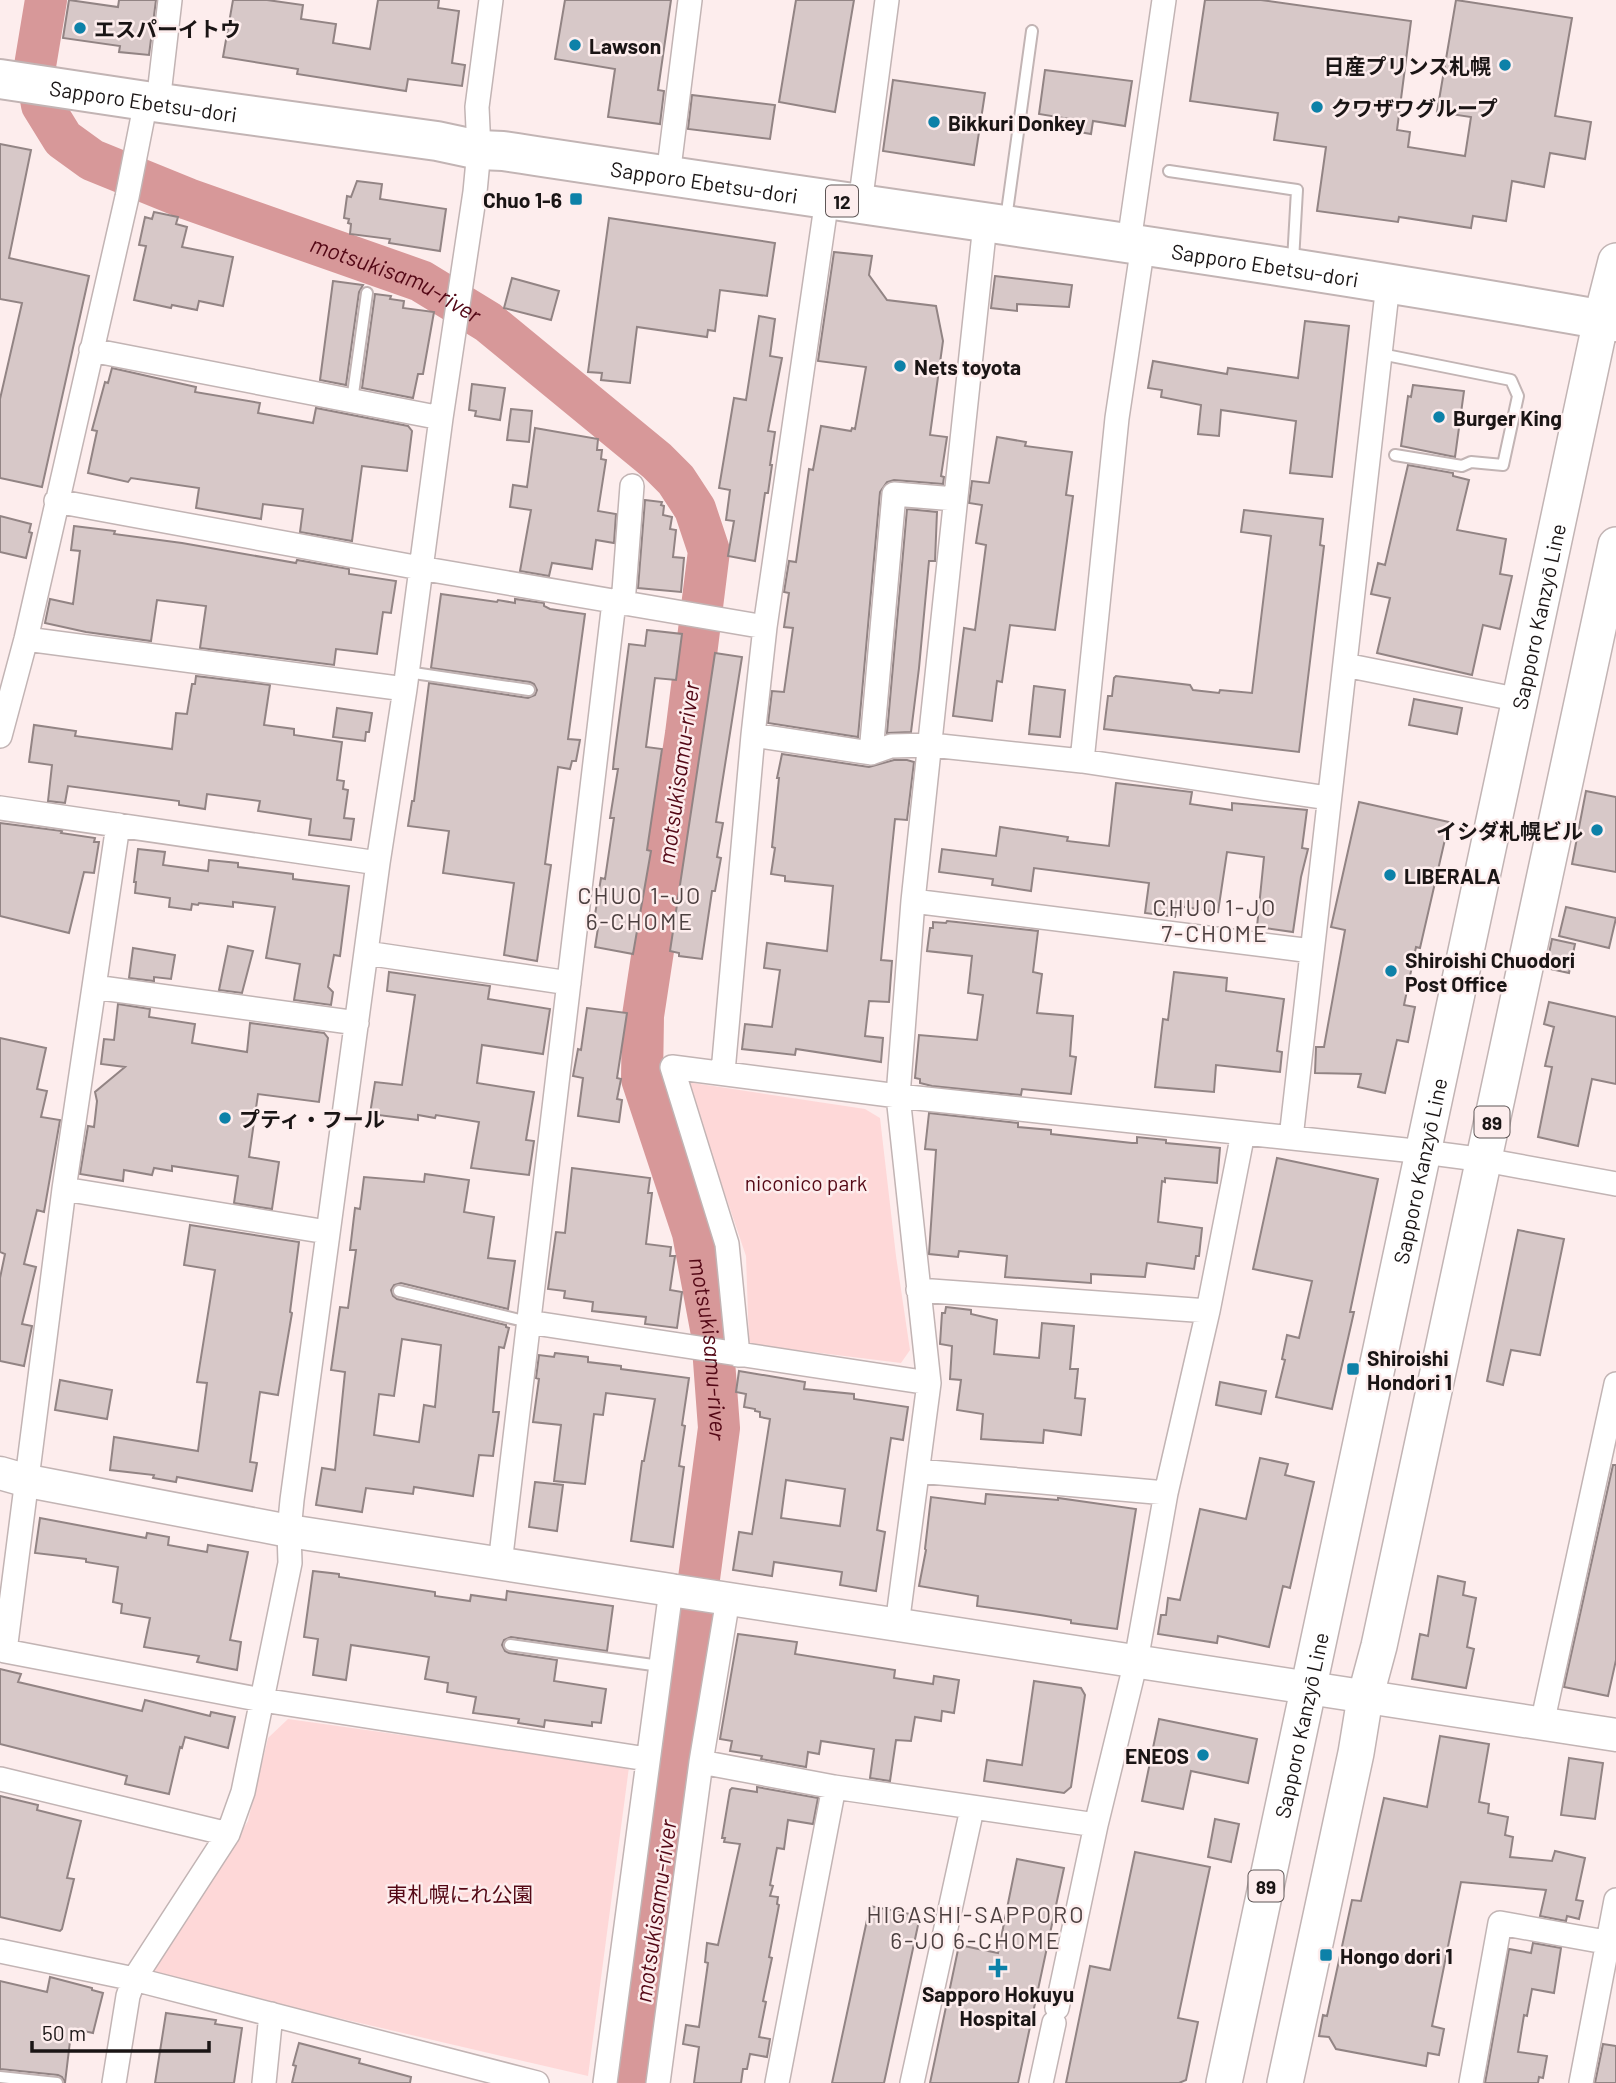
<svg xmlns="http://www.w3.org/2000/svg" width="1616" height="2083" viewBox="0 0 1616 2083" font-family="Barlow,'Noto Sans JP',sans-serif">
<style>
.green{fill:#fed8d8}
.lines{fill:none;stroke-linecap:round;stroke-linejoin:round}
.river{stroke:#d79899;stroke-width:42}
.building{fill:#d7c8c8;stroke:#928484;stroke-width:2;fill-rule:evenodd}
.lane-casing{stroke:#c2b4b4;stroke-width:14}
.street-casing{stroke:#c2b4b4;stroke-width:26}
.secondary-casing{stroke:#c2b4b4;stroke-width:35}
.primary-casing{stroke:#c2b4b4;stroke-width:38}
.highway-casing{stroke:#c2b4b4;stroke-width:42}
.lane{stroke:#fff;stroke-width:10}
.street{stroke:#fff;stroke-width:23}
.secondary{stroke:#fff;stroke-width:32}
.primary{stroke:#fff;stroke-width:35}
.highway{stroke:#fff;stroke-width:38}
.poi-dot{fill:#0d81a8;stroke:#fdeded;stroke-width:2.5}
.labels{text-anchor:middle;dominant-baseline:central;stroke-width:5;stroke-linejoin:round;paint-order:stroke}
.shield{fill:#fdeded;stroke:#5e5656;stroke-width:2}
.shield-label{font-size:19px;font-weight:bold;fill:#1a1515}
.poi-label{font-size:21px;font-weight:bold;fill:#1a1515;stroke:#fdeded;text-anchor:start}
.street-label{font-size:21px;fill:#1a1515;stroke:#fdeded}
.park-label{font-size:21px;fill:#540815;stroke:#fdeded}
.water-label{font-size:23px;font-style:italic;fill:#530715;stroke:#fdeded}
.neighbourhood-label{font-size:23px;letter-spacing:2px;fill:#4c4040;stroke:#fdeded}
</style>
<rect width="100%" height="100%" fill="#fdeded"/>
<path class="green" d="M687 1082 865 1109 880 1118 896 1256 910 1350 901 1363 749 1344 746 1256Z
M288 1719 629 1767 588 2076 149 1974 248 1821 268 1738Z"/>
<g class="lines">
<path class="river" id="s1" d="M46 0 35 66 42 105 63 139 92 160 188 199 421 281 488 322 657 461 676 480 695 509 709 551 686 734 643 1016 642 1079 693 1233 712 1334 719 1428 632 2083"/>
</g>
<path class="building" d="M69 0 118 7 119 0H156L149 55 119 52 120 46 63 38Z
M233 0H267L303 5 301 19 336 24 333 43 370 49 378 0H439L438 8 459 11 452 63 465 65 462 86 408 79 406 91 297 74 298 69 223 57Z
M565 0H671L658 90 664 91 660 124 608 117 615 69 555 59Z
M796 0H854L835 112 779 102Z
M1205 0H1261L1411 21 1397 130 1410 132 1408 147 1465 156 1471 117 1437 112 1456 0 1572 18 1555 116 1591 122 1585 159 1550 153 1544 187 1512 181 1506 221 1473 216 1471 228 1399 217 1398 222 1317 211 1326 147 1274 140 1278 113 1190 101Z
M1045 70 1132 81 1125 126 1093 121 1091 134 1068 130 1070 119 1039 114Z
M893 80 985 93 974 165 883 151Z
M692 95 775 105 770 139 688 129Z
M0 144 31 150 9 258 89 276 42 487 0 478V399L22 303 0 299Z
M357 181 382 184 380 199 446 209 440 251 389 243 390 239 350 234 351 224 348 223 349 219 344 218 347 196 351 197Z
M154 212 178 217 176 224 187 227 182 247 233 257 223 306 199 301 197 310 172 305 171 308 134 300 146 246 139 245 145 217 152 219Z
M609 218 775 243 767 296 720 290 715 331 708 330 707 337 637 327 630 383 601 380 602 373 588 372Z
M834 252 872 256 869 275 887 300 936 306 943 341 930 435 947 437 941 476 944 477 943 484 894 480 887 482 880 492 858 737 768 723 772 691 784 692 793 628 784 627 789 593 784 592 789 561 796 562 809 469 813 470 821 426 851 431 852 428 855 429 866 367 818 361Z
M995 276 1072 285 1069 307 1017 304V311L991 308Z
M512 278 559 291 551 320 504 308Z
M333 281 363 285 359 292 346 385 320 380Z
M375 294 391 296 390 299 404 301 403 308 434 312 423 374H418L413 398 362 388Z
M759 316 775 319 770 356 782 358 768 431 775 432 770 465H772L768 493H765L755 561 728 556 734 521 726 520 730 490 719 488 734 398 746 400Z
M1305 321 1349 326 1332 477 1290 473 1296 421 1221 410 1219 436 1198 434 1201 405 1161 397 1162 390 1148 388 1153 361 1227 374 1228 368 1298 378Z
M112 368 196 387 195 392 260 403 258 413 313 423 316 408 408 426 412 431 407 471 362 466 352 541 300 532 303 509 263 504 261 519 196 508 199 488 131 478 128 482 88 473 97 431 92 430 105 382 108 383Z
M472 384 505 388 500 420 475 416 476 411 469 410Z
M1413 385 1464 391 1455 457 1401 446 1408 396 1411 397Z
M511 409 532 411 529 442 507 440Z
M535 428 598 439 597 450H602L601 459 606 460 598 511 616 514 614 543 596 540 592 569 552 563 549 576 520 571 531 510 510 507 513 485 527 487Z
M997 437 1026 442 1025 446 1072 452 1066 495 1073 496 1055 630 1010 625 1002 682 997 681 992 721 953 716 964 628 975 630 986 545 976 543 982 505 969 503 972 481 989 483Z
M1408 465 1453 473V476L1469 480 1457 530 1506 539 1500 574 1512 576 1500 629 1483 625 1472 675 1377 653 1390 598 1371 594 1378 563 1385 565Z
M645 500 662 502 661 505 664 506 663 515 672 517 670 529 676 530 673 557 684 558 681 592 638 588Z
M907 509 937 512 935 561H929L919 668 911 732 887 733Z
M1244 510 1323 519 1320 545 1324 546 1299 752 1104 729 1108 696H1112L1114 678 1116 676 1190 685 1193 690 1219 693 1220 690 1252 693 1271 536 1241 532Z
M0 516 31 524 29 532 32 533 26 558 0 552Z
M74 526 115 531 114 534 182 543 296 563 297 560 349 569V574L396 581 391 613 383 612 377 654 336 649 334 665 200 648 206 606 157 600 151 641 86 632 45 623 50 599 73 604 80 551 71 550Z
M441 594 497 602 498 600 515 603V599L544 603V606L550 609 585 614 568 739 580 740 576 761H572L570 769 558 767 545 864 551 865 537 961 504 955 514 883 443 873 449 831 408 826 412 801H414L429 683 528 698 535 695 537 690 534 684 530 682 431 668Z
M647 630 682 634 676 680 655 678 646 747 662 749 647 850 651 851 633 954 595 947 598 928 593 927 601 878 605 879 614 818H610L618 769H613L614 758 629 644 645 646Z
M715 653 742 657 716 822 723 823 717 857 721 858 715 891H712L702 959 679 956V953L670 951Z
M196 676 270 685 264 725 294 729V735L342 742 337 780 344 781 343 789 348 790 344 818 354 819 351 840 309 835 311 819 258 811 260 801 207 794 205 809 179 805V801L68 786 65 803 48 801 52 765 29 762 34 725 76 731 75 736 172 749 176 713 187 714 192 684H195Z
M1034 686 1065 690 1060 737 1029 734Z
M1414 699 1462 708 1457 734 1409 725Z
M337 708 372 713 369 732H366L365 741 333 737Z
M782 754 869 767 894 760H907L914 762 907 820 895 819 890 867 881 960 892 961 889 1002 869 1001 865 1036 883 1038 881 1062 796 1049 795 1055 742 1049 745 1024 772 1027 780 970 764 968 767 943 827 951 833 886 785 881V876L771 874 775 848 772 847 779 778H777Z
M1116 783 1192 792 1190 804 1232 810V803L1307 810 1302 848 1308 849 1301 877 1293 932 1257 927 1264 857 1227 852 1218 912 1177 906 1175 917 1145 913 1149 883 1034 868 1031 891 992 885 993 879 939 872 942 849 996 856 1000 827 1068 837 1067 841 1109 846Z
M1586 791 1616 797V872L1572 864Z
M1359 802 1449 822 1420 948 1416 947 1404 1005 1415 1007 1408 1042 1397 1040 1385 1093 1358 1087 1361 1074 1315 1073 1316 1047H1324L1345 930 1331 927Z
M0 823 62 831 61 833 95 838 94 842H99L94 873 84 872 69 933 0 916Z
M138 849 165 852 163 865 208 871 209 860 238 863V867L293 874V879L349 886 340 956 334 955 328 987 333 992 331 1005 294 1000 300 964 266 958 275 907 233 902V907L199 903 198 905 192 904 191 910 169 907 170 898 135 893 136 882H134Z
M1566 907 1616 918 1609 948 1559 936Z
M947 921 1038 931 1033 972 1042 974 1037 1013 1073 1016 1070 1056 1076 1057 1071 1094 1022 1089 1021 1095 932 1086 920 1083V1079L915 1078 919 1035 977 1040 983 995 968 993 972 956 927 951 930 928H933V922L946 923Z
M1552 939 1575 944 1569 973 1546 968Z
M228 946 253 951 242 993 219 990Z
M133 948 175 955 171 979 154 977V981L129 978Z
M389 972 490 986 488 999 550 1009 543 1054 482 1045 477 1083 534 1092 526 1140 534 1141 529 1175 471 1168 479 1122 436 1115 435 1118 418 1115V1120L370 1114 375 1082 402 1085 415 995 387 991Z
M1174 972 1227 978 1226 991 1284 999 1277 1051 1282 1052 1280 1072 1216 1065 1214 1092 1155 1087 1163 1019 1168 1020Z
M1549 1002 1616 1017V1084L1592 1079 1578 1146 1538 1137 1552 1067 1545 1066 1554 1027 1544 1024Z
M118 1004 150 1009 149 1017 195 1024 192 1043 247 1052 250 1023 324 1033 328 1038 319 1102 258 1094 249 1157 279 1162 272 1209 234 1203 238 1176 172 1166V1171L154 1168 152 1175 124 1170 123 1181 80 1174 88 1126 94 1127 97 1101 95 1092 125 1067 101 1064 104 1039 114 1040Z
M587 1008 627 1013 617 1078 621 1079 617 1099 622 1100 619 1122 578 1116 583 1078 573 1076 578 1049 581 1050Z
M0 1038 46 1048 37 1089 47 1091 41 1117 60 1120 44 1212 37 1210 24 1264 36 1267 22 1324 32 1326 24 1366 0 1361V1278L5 1254 0 1252Z
M929 1113 1018 1123V1127L1051 1130V1134L1132 1143H1137V1137L1166 1140V1143L1220 1148 1217 1183 1165 1178V1182L1162 1181 1158 1222 1202 1228 1199 1256H1196L1194 1269 1147 1263 1145 1277 1091 1274V1283L1005 1277 1007 1256 959 1251 958 1257 929 1254 936 1150 925 1149Z
M1277 1158 1378 1179 1350 1312H1354L1332 1409 1276 1397 1285 1360 1282 1359 1287 1335 1299 1338 1312 1281 1253 1269Z
M572 1168 650 1178 648 1193H652L646 1244 671 1247 670 1256H675L670 1290 682 1292 677 1328 645 1324 646 1317 592 1311 593 1302 564 1298 565 1291 548 1289 556 1232 565 1233Z
M425 1174 469 1180 464 1212 494 1217 488 1258 515 1261 508 1309 401 1283 394 1285 391 1290 393 1296 397 1299 506 1325V1327L509 1328 504 1348 499 1347 493 1412H499L493 1456 479 1455 473 1496 414 1487 413 1494 366 1488 362 1512 316 1505 322 1468 335 1470 345 1372 331 1370 340 1307 348 1308 356 1250H350L355 1208 360 1209 364 1177 424 1182ZM402 1339 441 1345 435 1407 424 1405 419 1442 374 1435 379 1394 394 1396Z
M190 1225 299 1242 290 1312 292 1313 278 1395 260 1392 250 1462 257 1463 252 1491 177 1477 176 1482 153 1478 154 1475 110 1470 114 1437 198 1451 207 1383 197 1382 215 1270 184 1265Z
M1518 1230 1564 1239 1540 1355 1511 1350 1503 1385 1487 1381Z
M946 1307 971 1310V1314L997 1320 994 1354 1039 1358 1042 1323 1074 1326 1070 1369H1078L1075 1398 1085 1399 1081 1435 1044 1430 1043 1443 981 1439 983 1414 957 1410 961 1380 950 1379 952 1346 940 1344 942 1313H945Z
M555 1353 588 1357V1362L621 1366V1369L689 1378 682 1425 685 1426 679 1466 684 1467 673 1547 631 1541 642 1461H644L655 1399 606 1393 603 1415 594 1414 585 1484 554 1481 561 1425 533 1422 539 1379 536 1378 539 1355 554 1357Z
M739 1371 805 1382 804 1389 854 1394V1399L908 1407 903 1440 891 1438 877 1530 885 1532 876 1591 840 1585 842 1572 774 1562 772 1576 733 1570 739 1532 752 1534 770 1419 760 1417V1412L755 1411V1409L744 1407 746 1394 736 1392ZM786 1480 845 1489 840 1526 781 1518Z
M60 1380 112 1390 107 1419 55 1410Z
M1220 1382 1266 1391 1261 1414 1216 1405Z
M1260 1458 1288 1464 1285 1475 1314 1482 1290 1588 1283 1586 1269 1647 1218 1636 1217 1643 1158 1634 1161 1615H1166L1168 1598 1180 1600 1200 1509 1246 1519Z
M1613 1465H1616V1660L1608 1696 1564 1687Z
M535 1482 563 1485 557 1531 529 1527Z
M986 1494 1058 1500V1498L1136 1509 1117 1629 1071 1623V1620L1040 1615 977 1606 978 1596 919 1586 926 1550 925 1549 931 1497 985 1504Z
M40 1518 146 1538 147 1533 169 1537 168 1545 207 1552 208 1545 248 1552 230 1640 241 1642 237 1670 197 1662 199 1656 144 1647 150 1618 121 1613 122 1604 113 1602 118 1567 86 1562V1559L35 1553Z
M313 1571 339 1574V1577L435 1592V1596L470 1601 471 1595 506 1600 507 1591 613 1606 607 1651 511 1637 504 1640 502 1645 505 1651 509 1653 557 1660 554 1681 606 1689 601 1723 592 1722V1726L545 1720 544 1727 518 1723 519 1719 473 1713 476 1697 447 1692 448 1683 425 1679 429 1657 404 1653 351 1645 346 1680 313 1675 318 1639 304 1637Z
M1438 1576 1465 1582 1463 1595 1476 1598 1467 1647 1474 1649 1466 1688 1412 1679 1420 1634 1428 1636Z
M738 1634 797 1642 795 1654 895 1670 894 1678 933 1684 934 1676 959 1680 954 1713 942 1711 941 1721 915 1717 911 1741 896 1740 890 1781 870 1778 874 1749 821 1741 819 1754 808 1752 806 1767 761 1759 762 1756 730 1751 732 1741 720 1739Z
M0 1669 21 1674 18 1682 142 1711 145 1700 210 1716 211 1712 235 1717 228 1748 185 1737 182 1748 180 1747 169 1794 125 1784 127 1776 0 1744Z
M1034 1681 1081 1688 1085 1695 1071 1787 1064 1793 984 1781 987 1760 1022 1765Z
M1159 1719 1257 1739 1248 1783 1191 1771 1183 1809 1142 1801Z
M1440 1736 1489 1744 1479 1802 1489 1804 1488 1813 1508 1817 1505 1835 1513 1837 1510 1857 1552 1861 1555 1851 1585 1858 1576 1900 1583 1901 1579 1919 1567 1916 1566 1921 1540 1916 1546 1890 1461 1882 1432 2026 1444 2029 1439 2055 1428 2053 1426 2066 1336 2049 1329 2037 1319 2036 1323 2015 1327 2016 1352 1900 1361 1901 1384 1798 1427 1807Z
M1569 1758 1603 1763 1595 1819 1561 1815Z
M757 1787 818 1798 813 1824 788 1820 784 1849 777 1848 770 1885 773 1886 770 1896 778 1897 777 1904 779 1905 769 1957 772 1958 763 2001 766 2002 759 2037 770 2039 767 2057 750 2054 747 2069H743L741 2083H694L699 2047 683 2044 686 2025 699 2027 708 1963 705 1962 707 1943 718 1945 740 1844 724 1842 725 1838H722L730 1790 732 1788 757 1792Z
M0 1796 38 1805 37 1810 81 1821 67 1878 74 1879 62 1929 60 1931 0 1917Z
M1215 1819 1239 1824 1231 1862 1208 1857Z
M1135 1852 1210 1867 1178 2018 1198 2022 1186 2080 1179 2083H1066L1090 1966 1110 1970Z
M1017 1859 1064 1868 1018 2083H930L959 1945 998 1953Z
M870 1906 920 1916 884 2083H832Z
M1533 1943 1561 1948 1554 1993 1532 1989 1527 2016 1524 2015 1518 2052 1547 2056 1543 2078 1539 2077 1538 2083H1485L1509 1949 1531 1953Z
M50 1977 92 1988V1990L103 1993 93 2033 79 2030 78 2035 71 2033 65 2083 62 2077 58 2075 0 2069V1981L47 1992Z
M166 2013 216 2020 215 2024 242 2028 234 2083H155Z
M299 2043 360 2059 359 2063 411 2077 410 2083H292L296 2066 293 2065Z
M1603 2044 1616 2046V2083H1595Z"/>
<g class="lines">
<defs>
<path id="lane" d="M1169 171 1297 190 1293 261
M1006 219 1032 31
M1381 354 1511 380 1518 396 1503 465 1471 462 1462 466 1395 455
M352 401 367 293
M407 672 529 690
M399 1291 528 1322
M510 1645 660 1666
M0 2077 57 2083"/>
<path id="street" d="M158 103 170 0
M668 176 690 0
M860 204 887 0
M1129 242 1164 0
M91 350 441 418
M56 501 420 568 765 627
M623 604 632 486
M26 639 405 689
M1345 665 1520 700
M753 735 871 753 891 746 931 745 1082 761 1328 798
M0 736 26 639 127 197 146 101
M871 753 894 494 955 499
M1082 761 1117 418 1143 245
M0 808 378 863
M118 825 64 1189 5 1651 262 1700 647 1759
M913 901 1312 951
M366 953 569 983
M94 987 357 1023
M723 1072 753 735 765 627 827 199
M1291 1138 1388 284
M64 1189 327 1232
M918 1290 1208 1311
M528 1322 929 1383
M738 1355 727 1244 672 1067 898 1096 1424 1152 1485 1160 1616 1184
M918 1471 1166 1493
M500 1564 614 602
M897 1625 929 1383 898 1096 913 901 985 224
M1542 1724 1616 1384
M701 1762 834 1787 1096 1825
M0 1779 228 1834
M0 1951 134 1979 537 2083
M1057 2008 1096 1825 1136 1661 1166 1493 1208 1311 1243 1133
M114 2083 128 1996 134 1979 228 1834 243 1792 290 1563 289 1531 292 1500 378 863 405 689 441 418 475 192 479 150 477 107 491 0
M264 2083 271 2014
M605 2083 671 1590 677 1591
M658 2083 701 1762 728 1599
M777 2083 834 1787
M912 2083 972 1809
M1041 2083 1054 2023
M1471 2083 1500 1923 1616 1944
M1581 2083 1616 1900"/>
<path id="secondary" d="M0 1473 28 1481 289 1531 671 1590
M677 1591 1616 1735"/>
<g id="primary">
<path id="s2" d="M1224 2083 1601 320 1616 261"/>
<path d="M1285 2083 1356 1753 1365 1698 1379 1646 1616 545"/>
</g>
<g id="highway">
<path id="s3" d="M0 79 146 101 437 141 479 150 503 151C874 208 1246 256 1616 322"/>
</g>
</defs>
<use href="#lane" class="lane-casing"/>
<use href="#street" class="street-casing"/>
<use href="#secondary" class="secondary-casing"/>
<use href="#primary" class="primary-casing"/>
<use href="#highway" class="highway-casing"/>
<use href="#lane" class="lane"/>
<use href="#street" class="street"/>
<use href="#secondary" class="secondary"/>
<use href="#primary" class="primary"/>
<use href="#highway" class="highway"/>
</g>
<g class="poi-dot">
<circle cx="80" cy="28" r="7"/>
<circle cx="575" cy="45" r="7"/>
<circle cx="1505" cy="65" r="7"/>
<circle cx="1317" cy="107" r="7"/>
<circle cx="934" cy="122" r="7"/>
<rect x="569" y="192" width="14" height="14" rx="3.5"/>
<circle cx="900" cy="366" r="7"/>
<circle cx="1439" cy="417" r="7"/>
<circle cx="1597" cy="830" r="7"/>
<circle cx="1390" cy="875" r="7"/>
<circle cx="1391" cy="971" r="7"/>
<circle cx="225" cy="1118" r="7"/>
<rect x="1346" y="1362" width="14" height="14" rx="3.5"/>
<circle cx="1203" cy="1755" r="7"/>
<rect x="1319" y="1948" width="14" height="14" rx="3.5"/>
<path d="M994.5 1957.5h7v7h7v7h-7v7h-7v-7h-7v-7h7z"/>
</g>
<g class="labels">
<g class="shield">
<rect x="826" y="185.5" width="32" height="31" rx="5"/>
<rect x="1474.5" y="1106.5" width="35" height="31" rx="5"/>
<rect x="1248.5" y="1870.5" width="35" height="31" rx="5"/>
</g>
<g class="shield-label">
<text x="842" y="201">12</text>
<text x="1492" y="1122">89</text>
<text x="1266" y="1886">89</text>
</g>
<g class="poi-label">
<text x="94" y="28">エスパーイトウ</text>
<text x="589" y="45">Lawson</text>
<text x="1491" y="65" text-anchor="end">日産プリンス札幌</text>
<text x="1331" y="107">クワザワグループ</text>
<text x="948" y="122">Bikkuri Donkey</text>
<text x="562" y="199" text-anchor="end">Chuo 1-6</text>
<text x="914" y="366">Nets toyota</text>
<text x="1453" y="417">Burger King</text>
<text x="1583" y="830" text-anchor="end">イシダ札幌ビル</text>
<text x="1404" y="875">LIBERALA</text>
<text x="1405" y="959">Shiroishi Chuodori<tspan x="1405" dy="24">Post Office</tspan></text>
<text x="239" y="1118">プティ・フール</text>
<text x="1367" y="1357">Shiroishi<tspan x="1367" dy="24">Hondori 1</tspan></text>
<text x="1189" y="1755" text-anchor="end">ENEOS</text>
<text x="1340" y="1955">Hongo dori 1</text>
<text x="998" y="1993" text-anchor="middle">Sapporo Hokuyu<tspan x="998" dy="24">Hospital</tspan></text>
</g>
<g class="street-label">
<text stroke="none"><textPath href="#s3" startOffset="145">Sapporo Ebetsu-dori</textPath></text>
<text stroke="none"><textPath href="#s3" startOffset="712">Sapporo Ebetsu-dori</textPath></text>
<text stroke="none"><textPath href="#s3" startOffset="1279">Sapporo Ebetsu-dori</textPath></text>
<text stroke="none"><textPath href="#s2" startOffset="1500">Sapporo Kanzyō Line</textPath></text>
<text stroke="none"><textPath href="#s2" startOffset="933">Sapporo Kanzyō Line</textPath></text>
<text stroke="none"><textPath href="#s2" startOffset="366">Sapporo Kanzyō Line</textPath></text>
</g>
<g class="park-label">
<text x="806" y="1182">niconico park</text>
<text x="460" y="1893">東札幌にれ公園</text>
</g>
<g class="water-label">
<text stroke="none"><textPath href="#s1" startOffset="509">motsukisamu-river</textPath></text>
<text transform="translate(678 773) rotate(-82)">motsukisamu-river</text>
<text stroke="none"><textPath href="#s1" startOffset="1748">motsukisamu-river</textPath></text>
<text transform="translate(655 1911) rotate(-82)">motsukisamu-river</text>
</g>
<g class="neighbourhood-label">
<text x="640" y="895">CHUO 1-JO<tspan x="640" dy="26">6-CHOME</tspan></text>
<text x="1215" y="907">CHUO 1-JO<tspan x="1215" dy="26">7-CHOME</tspan></text>
<text x="976" y="1914">HIGASHI-SAPPORO<tspan x="976" dy="26">6-JO 6-CHOME</tspan></text>
</g>
</g>
<path d="M32 2041v10h177v-10" fill="none" stroke="#1a1515" stroke-width="3.5"/>
<text x="42" y="2041" font-size="21" fill="#1a1515" stroke="#fdeded" stroke-width="5" paint-order="stroke">50 m</text>
</svg>
